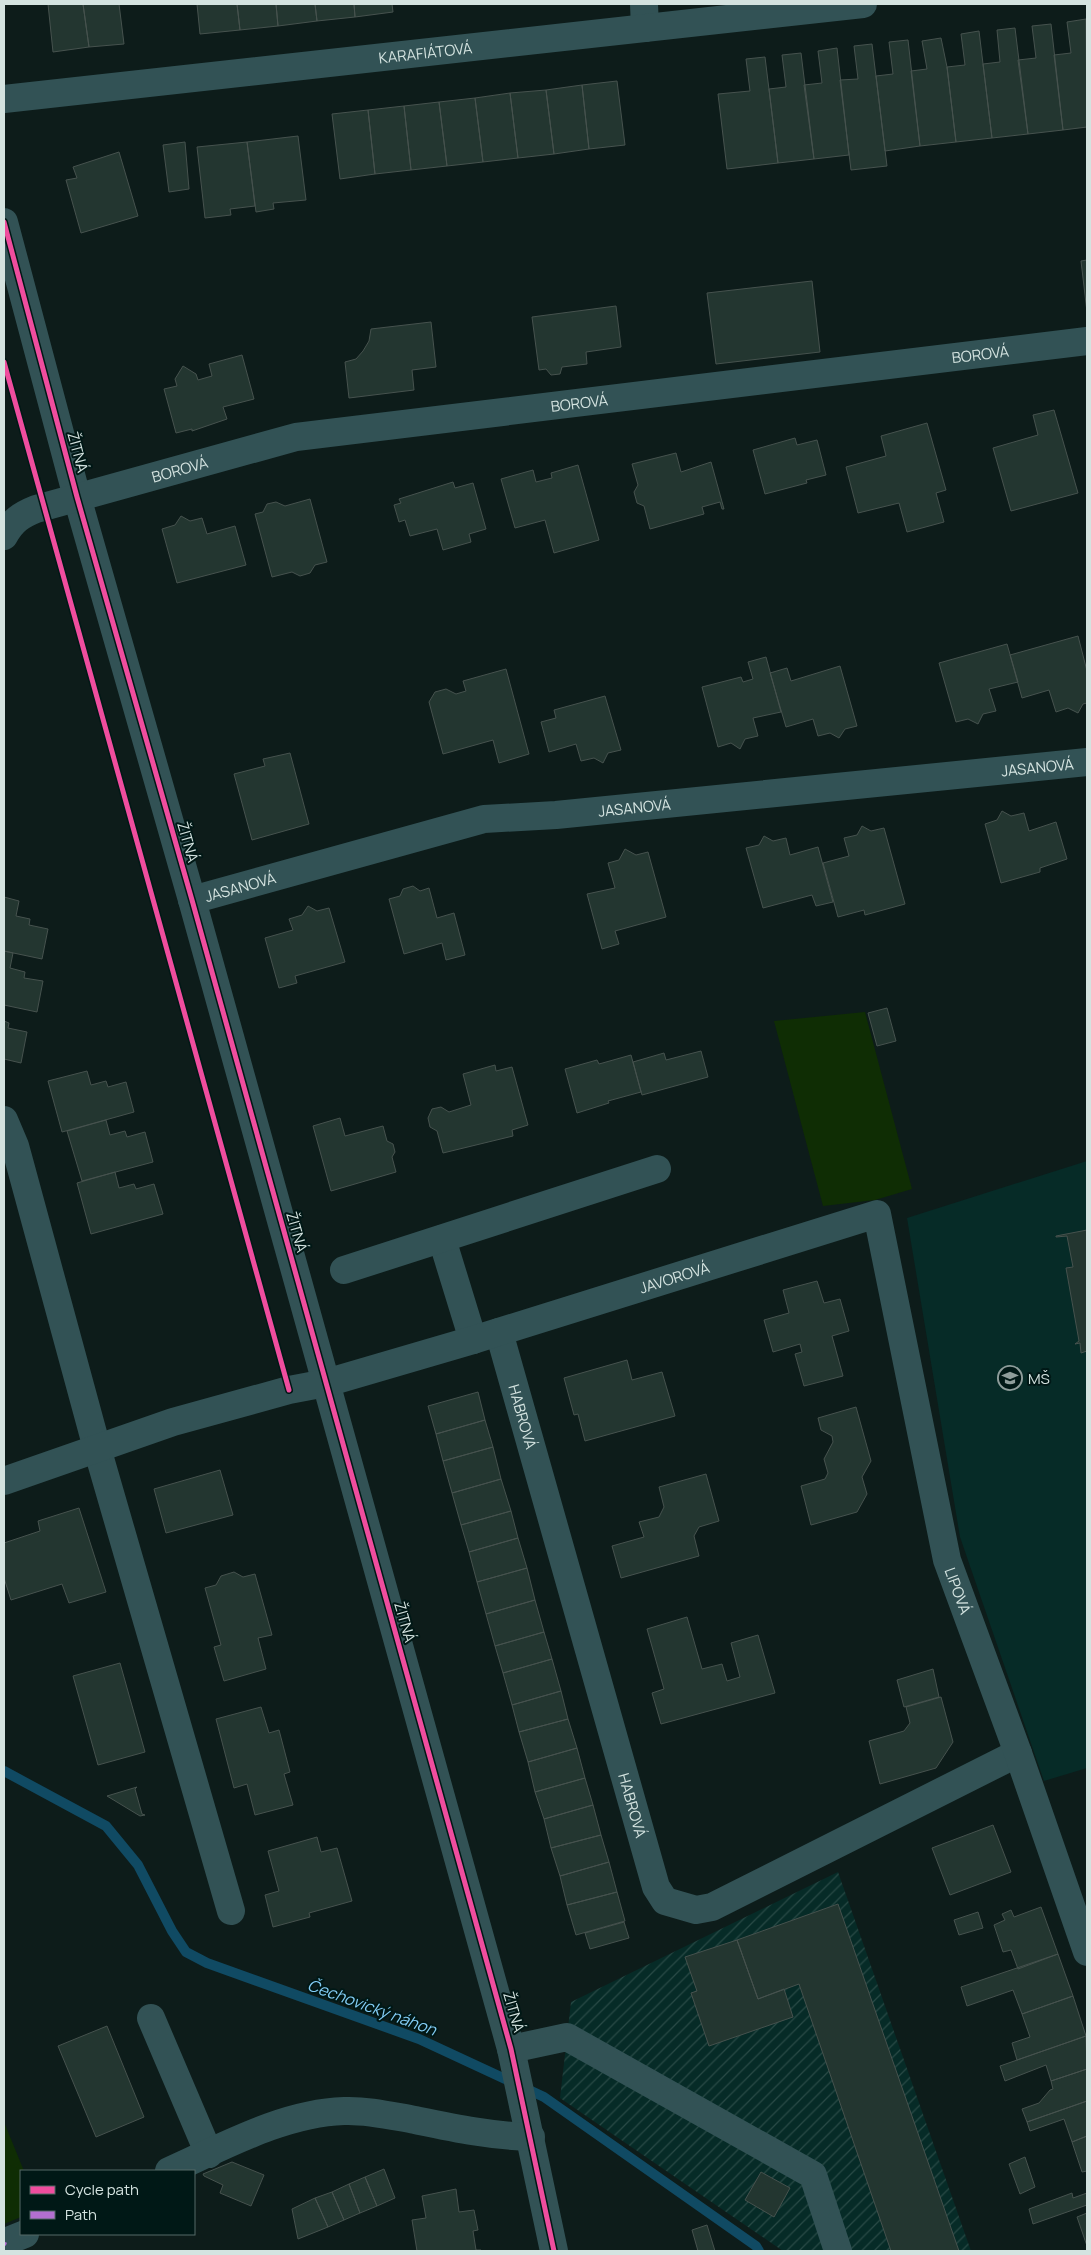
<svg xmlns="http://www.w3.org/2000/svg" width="1091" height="2255" viewBox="0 0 1091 2255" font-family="Manrope,sans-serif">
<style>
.built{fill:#062b27}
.industrial{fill:url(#industrial-furrows)}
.green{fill:#0f2d04}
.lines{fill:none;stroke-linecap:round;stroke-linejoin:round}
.stream{stroke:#104a63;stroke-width:10}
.building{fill:#233630;stroke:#46524e}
.minor{stroke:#325255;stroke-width:28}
.quiet{stroke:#b36fd0;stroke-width:4;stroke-dasharray:8 4;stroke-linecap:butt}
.cycleway-casing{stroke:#001816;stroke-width:8}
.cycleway{stroke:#ef4d9e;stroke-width:5}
.labels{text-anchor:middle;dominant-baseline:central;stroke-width:4;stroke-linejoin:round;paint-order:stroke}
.street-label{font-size:15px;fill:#d4e3e0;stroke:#001816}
.poi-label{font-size:15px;fill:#d4e3e0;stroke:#001816;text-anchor:start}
.water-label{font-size:16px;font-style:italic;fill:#83cdf6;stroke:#001816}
</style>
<defs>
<pattern id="industrial-furrows" width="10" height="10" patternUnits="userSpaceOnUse" patternTransform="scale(1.25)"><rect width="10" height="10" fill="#062b27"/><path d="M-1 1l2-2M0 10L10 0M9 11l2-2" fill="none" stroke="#294a46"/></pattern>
</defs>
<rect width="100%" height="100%" fill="#0d1c1a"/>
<path class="built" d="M1087 1161V1768L1044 1781 960 1537 907 1218Z"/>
<path class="industrial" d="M838 1872 971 2251H783L560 2098 571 2002Z"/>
<path class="green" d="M865 1012 912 1189 875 1200 823 1206 774 1021Z
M4 2122 24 2171H21V2217L4 2224Z"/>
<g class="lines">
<path class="stream" d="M4 1771 106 1826 138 1865 172 1931 186 1952 207 1963 419 2039 544 2097 756 2246 759 2251"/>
</g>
<path class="building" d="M48 4H83L89 47 53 52Z
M83 4H119L124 44 89 47Z
M197 4H237L240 30 200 34Z
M237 4H276L278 26 240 30Z
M276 4H315L317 21 278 26Z
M315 4H354L355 17 317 21Z
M354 4H392L393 12 355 17Z
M1086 19 1087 127 1063 130 1054 55 1071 53 1067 22Z
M1051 24 1063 130 1028 134 1018 60 1036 58 1032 26Z
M1015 28 1028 134 992 138 983 64 1000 62 997 30Z
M979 31 992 138 956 142 947 67 965 65 961 34Z
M941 38 947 67 956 142 920 146 911 71 927 69 922 41Z
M908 40 920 146 885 151 876 76 893 74 889 42Z
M872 44 887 166 851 170 840 80 858 79 854 46Z
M837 48 849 155 814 159 804 85 822 83 818 51Z
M801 53 814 159 778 163 769 89 786 87 782 55Z
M765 57 778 163 727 169 718 94 750 91 746 59Z
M617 81 625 145 589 149 582 85Z
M582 85 589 149 554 154 546 90Z
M546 90 554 154 518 158 510 93Z
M510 93 518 158 483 162 475 98Z
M475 98 483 162 447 166 439 102Z
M439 102 447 166 411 170 404 106Z
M404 106 411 170 375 174 368 110Z
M368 110 375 174 340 179 332 114Z
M298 136 306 200 273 203 274 209 256 212 247 142Z
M185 142 189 189 169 192 163 145Z
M247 142 255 206 230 209 231 215 205 218 197 147Z
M119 152 138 216 81 233 66 180 77 178 73 167Z
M1087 260V312L1081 261Z
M812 281 820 352 716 364 707 293Z
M616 306 621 347 586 352 587 364 562 367 560 374 551 375 546 369 539 370 532 317Z
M431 322 436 367 412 370 414 390 349 398 345 362 356 359 363 351 369 341 371 329Z
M242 355 254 399 223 407 227 419 192 431V429L176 433 164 389 177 386 175 379 183 366 196 374 198 380 212 376 209 364Z
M1054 410 1078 493 1011 511 993 448 1038 435 1033 415Z
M927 423 946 490 936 493 944 522 907 532 899 503 858 513 846 467 886 456 881 436Z
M795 438 797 445 817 440 826 475 806 480 807 483 765 494 753 450Z
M676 453 681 472 711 462 724 509H722L720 502 702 507 704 514 650 529 644 506 637 503 634 492 638 485 632 464Z
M578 465 599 540 554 553 545 520 515 528 501 479 533 470 536 482 552 478 551 473Z
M453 482 455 488 473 483 486 529 469 534 471 542 443 550 437 529 410 536 405 520 399 522 394 505 401 503 399 499Z
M310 499 327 562 315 565 310 573 300 576 292 572 272 577 255 514 263 512 267 504 276 502 285 506Z
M181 516 190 521 202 518 207 534 235 526 246 565 177 583 162 529 175 525Z
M1078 636 1087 671V703L1083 704 1078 713 1068 708 1056 712 1049 690 1022 698 1010 655Z
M1007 644 1018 682 989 689 996 711 983 714 978 724 968 719 956 722 939 663Z
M766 657 781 712 753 718 758 736 745 739 740 749 731 743 718 747 702 687 741 677 743 682 753 679 748 662Z
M840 666 857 726 845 729 839 738 830 733 818 736 813 719 786 727 770 673 787 668 791 681Z
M506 669 529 754 499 763 493 740 443 754 429 702 435 692 446 689 456 694 466 691 463 681Z
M605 696 621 750 608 753 603 763 594 758 581 761 576 744 549 752 541 722 556 718 554 710Z
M290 753 309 824 252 840 234 774 265 766 263 759Z
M1002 811 1011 816 1024 813 1029 831 1056 822 1067 859 1040 868V872L1001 883 985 824 997 820Z
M862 826 871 831 884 828 905 904 865 915 864 910 838 917 823 863 849 856 844 838 857 835Z
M764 836 773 841 786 838 790 855 818 847 833 902 816 906 812 895 763 908 746 848 759 845Z
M625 849 636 855 648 852 666 917 615 931 619 944 602 949 587 894 615 888 608 863 619 860Z
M413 886 420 891 429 888 437 918 454 913 465 955 446 960 442 943 404 954 389 899 400 896 403 889Z
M4 897 19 901 16 916 30 919 29 925 48 929 42 959 4 951Z
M308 906 317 911 329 908 345 962 295 976 297 983 279 988 265 938 293 930 289 919 302 915Z
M4 951 13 953 10 968 25 972 24 978 43 981 37 1012 4 1005Z
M887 1008 896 1041 877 1046 868 1013Z
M4 1021 9 1023 8 1028 27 1032 21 1063 4 1059Z
M701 1051 708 1077 642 1095 633 1062 664 1053 666 1060Z
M631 1055 641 1092 608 1101 609 1103 577 1113 565 1069 597 1060 599 1064Z
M495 1065 496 1071 512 1067 528 1125 512 1130 513 1136 443 1153 437 1131 430 1127 428 1118 432 1109 441 1107 449 1112 471 1105 463 1074Z
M87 1071 91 1085 106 1081 108 1087 126 1082 134 1112 62 1132 48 1081Z
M340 1118 345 1136 383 1126 387 1141 393 1144 395 1152 392 1157 396 1172 331 1191 313 1126Z
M106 1120 110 1135 125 1131 127 1137 145 1132 153 1162 82 1181 67 1131Z
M115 1172 119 1188 134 1184 136 1189 154 1184 163 1214 91 1234 77 1183Z
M1087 1230V1351L1081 1353 1080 1343 1075 1344 1079 1341 1066 1268 1073 1267 1067 1236 1056 1237V1236Z
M817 1281 824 1303 840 1299 849 1331 832 1336 843 1376 804 1386 795 1354 802 1352 800 1344 773 1352 764 1320 789 1313 783 1290Z
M627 1360 632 1380 662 1372 675 1416 585 1441 578 1414 574 1415 564 1378Z
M478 1392 485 1420 436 1434 428 1406Z
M856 1407 871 1461 862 1477 867 1494 857 1512 811 1525 801 1486 825 1479 828 1473 824 1459 833 1442 832 1436 821 1430 818 1418Z
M485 1420 493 1447 443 1461 436 1434Z
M493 1447 501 1479 452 1493 443 1461Z
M220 1470 233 1515 166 1533 154 1489Z
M706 1474 719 1521 699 1527 694 1536 699 1556 621 1578 612 1546 644 1537 639 1522 659 1517 664 1507 659 1487Z
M501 1479 511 1511 461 1525 452 1493Z
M79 1508 106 1592 69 1603 62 1584 11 1600 4 1578V1543L40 1531 38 1521Z
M511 1511 518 1538 469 1552 461 1525Z
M518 1538 527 1568 477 1582 469 1552Z
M527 1568 535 1600 486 1614 477 1582Z
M234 1572 243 1577 255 1574 272 1635 258 1638 266 1669 224 1681 214 1647 221 1645 205 1588 216 1585 221 1576Z
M535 1600 544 1632 495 1646 486 1614Z
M687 1617 702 1669 722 1664 727 1681 740 1677 731 1643 758 1635 775 1693 661 1724 652 1693 664 1689 647 1629Z
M544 1632 552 1659 503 1673 495 1646Z
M552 1659 561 1691 512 1705 503 1673Z
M120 1663 145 1752 98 1765 73 1676Z
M933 1669 939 1697 904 1707 897 1680Z
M561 1691 568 1719 519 1732 512 1705Z
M941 1697 953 1742 936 1768 880 1784 869 1741 904 1731 910 1723 906 1707Z
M261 1707 269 1733 279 1730 290 1772 284 1774 293 1805 255 1815 247 1784 234 1788 216 1719Z
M568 1719 577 1748 528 1762 519 1732Z
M577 1748 585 1778 535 1792 528 1762Z
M585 1778 593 1805 544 1819 535 1792Z
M137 1787 135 1789 142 1814 145 1815 140 1816 107 1796Z
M593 1805 601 1835 551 1848 544 1819Z
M993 1825 1011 1872 950 1895 932 1848Z
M601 1835 609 1862 560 1876 551 1848Z
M317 1837 321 1852 337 1848 352 1901 309 1913 310 1917 273 1927 265 1895 279 1891 268 1851Z
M609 1862 617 1892 567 1905 560 1876Z
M617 1892 625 1921 576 1935 567 1905Z
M838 1904 959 2251H891L799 1984 758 1999 737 1940Z
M1041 1907 1058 1954 1018 1969 1011 1950 1003 1952 994 1925 1005 1920 1002 1914 1011 1910 1014 1917Z
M978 1912 983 1928 959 1935 954 1920Z
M624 1922 629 1938 590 1949 585 1933Z
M737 1940 758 1999 784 1989 793 2017 709 2046 691 1993 697 1991 685 1957Z
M1058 1954 1073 1996 1022 2014 1013 1990 967 2006 961 1987Z
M1073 1996 1086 2036 1017 2060 1012 2043 1030 2037 1022 2014Z
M107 2026 144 2117 96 2137 58 2046Z
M1086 2036 1087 2069 1051 2081 1046 2065 1005 2081 1000 2066Z
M1087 2069V2101L1027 2122 1022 2109 1039 2103 1050 2090 1053 2089 1051 2081Z
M1087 2101V2136L1072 2142 1064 2119 1030 2131 1027 2122Z
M1087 2136V2171L1082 2172 1072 2142Z
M1025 2157 1035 2187 1020 2194 1009 2164Z
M232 2162 264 2175 251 2206 220 2193 223 2185 204 2176 203 2174Z
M384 2169 395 2198 377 2206 365 2177Z
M761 2172 790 2188 774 2217 745 2200Z
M365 2177 377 2206 360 2213 349 2184Z
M349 2184 360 2213 344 2220 332 2192Z
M456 2189 459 2212 474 2210 478 2230 473 2231 476 2250H481V2251H417L412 2220 426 2218 422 2196Z
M332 2192 344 2220 328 2227 315 2198Z
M1072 2193 1073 2198 1087 2193V2205L1033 2224 1029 2209Z
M315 2198 328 2227 298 2239 292 2209Z
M1087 2213V2246L1077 2217Z
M707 2225 715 2251H698L692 2230Z"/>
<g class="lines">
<g class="minor">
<path d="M644 4 645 28"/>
<path id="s1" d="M4 99 863 4"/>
<path d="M4 222 77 497 192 900 511 2049 554 2251"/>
<path id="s2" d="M4 536C12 521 21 515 36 509L296 437 1087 341"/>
<path id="s3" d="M192 900 484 819 556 815 1087 762"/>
<path d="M4 1120 15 1146 21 1168 97 1448 231 1911"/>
<path d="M442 1239 473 1340"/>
<path d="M344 1270 657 1169"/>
<path id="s4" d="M499 1332 656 1887 665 1901 696 1910 712 1907 1018 1753"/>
<path id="s5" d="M4 1481 173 1422 289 1390 326 1383 473 1340 877 1214 947 1560 1018 1753 1087 1952"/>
<path d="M151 2018 209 2154"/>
<path d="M511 2049 567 2037 813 2175 838 2251"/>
<path d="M169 2171C223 2147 283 2113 344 2111 368 2110 392 2116 415 2120 454 2128 492 2136 531 2137"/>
<path d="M5 2242 25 2234"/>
</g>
<path class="quiet" d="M4 2245 5 2242"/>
<defs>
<path id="cycleway" d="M4 222 77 497 192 900 511 2049 554 2251
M4 362 289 1390"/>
</defs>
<use href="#cycleway" class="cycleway-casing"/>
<use href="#cycleway" class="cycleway"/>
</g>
<defs>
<symbol id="school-ring" viewBox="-11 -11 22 22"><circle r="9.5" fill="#001816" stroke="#8e9d9b" stroke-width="1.5"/><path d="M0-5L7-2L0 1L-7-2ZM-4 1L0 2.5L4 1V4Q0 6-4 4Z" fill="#8e9d9b"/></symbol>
</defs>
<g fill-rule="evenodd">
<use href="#school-ring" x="996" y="1364" width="28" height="28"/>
</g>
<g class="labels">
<g class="street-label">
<text stroke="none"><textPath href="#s1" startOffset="424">KARAFIÁTOVÁ</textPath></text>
<text stroke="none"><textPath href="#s2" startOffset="1002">BOROVÁ</textPath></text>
<text stroke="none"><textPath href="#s2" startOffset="598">BOROVÁ</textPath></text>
<text transform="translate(78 452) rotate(75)">ŽITNÁ</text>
<text stroke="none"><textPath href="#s2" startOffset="192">BOROVÁ</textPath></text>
<text stroke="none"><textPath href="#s3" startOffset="859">JASANOVÁ</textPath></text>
<text stroke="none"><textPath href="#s3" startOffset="454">JASANOVÁ</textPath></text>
<text transform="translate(188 842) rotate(74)">ŽITNÁ</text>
<text stroke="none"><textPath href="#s3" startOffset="50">JASANOVÁ</textPath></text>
<text transform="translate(297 1232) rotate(74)">ŽITNÁ</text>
<text stroke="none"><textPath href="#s5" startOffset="701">JAVOROVÁ</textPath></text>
<text stroke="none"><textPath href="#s4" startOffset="88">HABROVÁ</textPath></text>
<text stroke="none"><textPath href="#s5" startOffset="1299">LIPOVÁ</textPath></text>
<text transform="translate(405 1622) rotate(74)">ŽITNÁ</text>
<text stroke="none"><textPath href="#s4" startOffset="492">HABROVÁ</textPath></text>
<text transform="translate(514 2012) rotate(74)">ŽITNÁ</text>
</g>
<g class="poi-label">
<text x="1028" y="1378">MŠ</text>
</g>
<g class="water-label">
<text transform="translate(372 2007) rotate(20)">Čechovický náhon</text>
</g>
</g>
<rect width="1091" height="2255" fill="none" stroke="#d4e3e0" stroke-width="10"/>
<rect x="20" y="2170" width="175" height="65" fill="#001816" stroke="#556967"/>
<rect x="30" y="2186" width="25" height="8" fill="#ef4d9e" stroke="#556967"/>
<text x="65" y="2195" font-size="15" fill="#d4e3e0">Cycle path</text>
<rect x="30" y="2211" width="25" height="8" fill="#b36fd0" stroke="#556967"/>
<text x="65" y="2220" font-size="15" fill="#d4e3e0">Path</text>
</svg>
